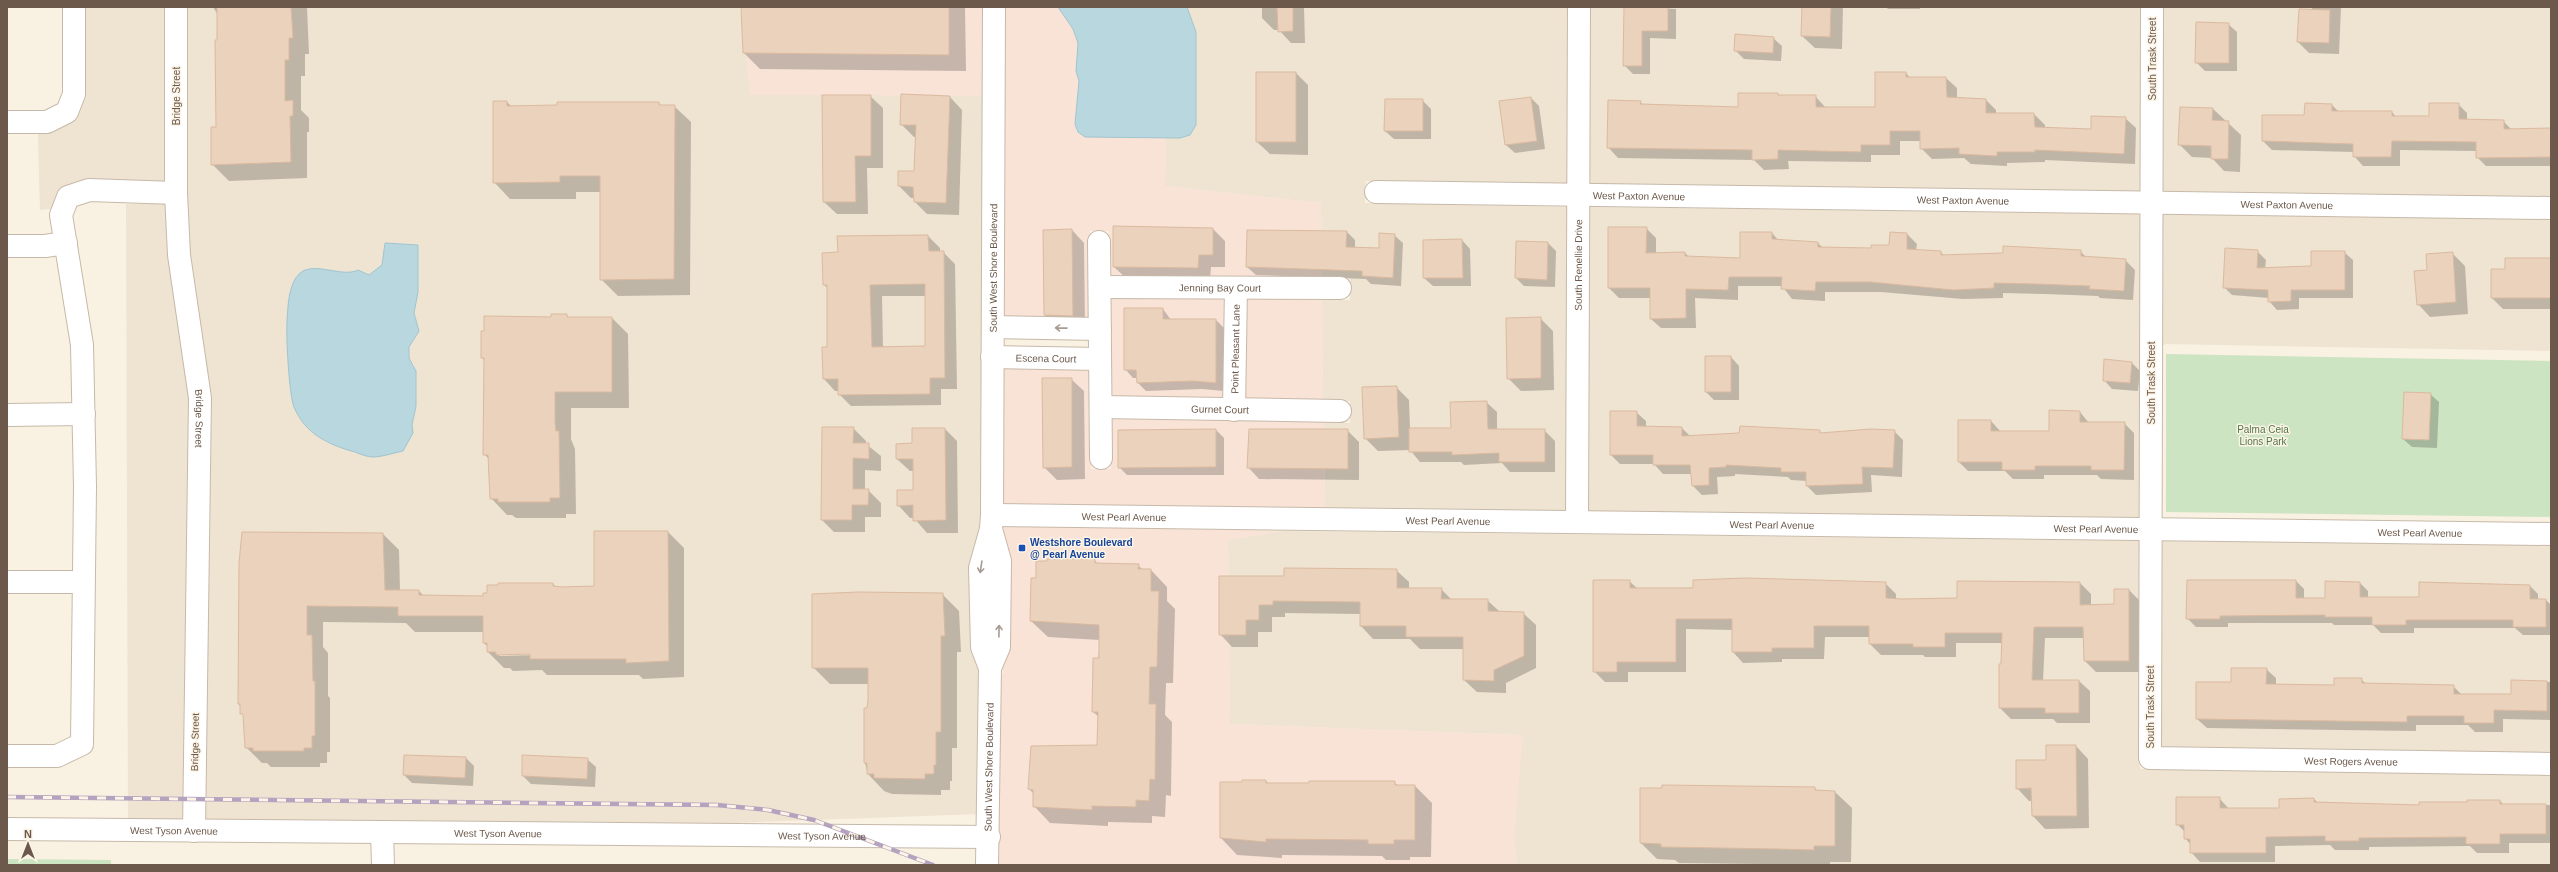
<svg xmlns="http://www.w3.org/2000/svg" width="2558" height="872" viewBox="0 0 2558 872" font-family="Helvetica,sans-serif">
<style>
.residential{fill:#efe3d1;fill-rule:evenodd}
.commercial{fill:#f8e3d6}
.green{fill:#cde4c2}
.water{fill:#b9d7df;stroke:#a0c5d0}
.shadow{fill:#0003;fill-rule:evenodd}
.building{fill:#ebd2bc;stroke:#dbba9f;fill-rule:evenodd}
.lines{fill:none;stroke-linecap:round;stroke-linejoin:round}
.minor-casing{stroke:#c7b9aa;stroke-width:24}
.minor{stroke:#fff;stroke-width:22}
.rail-casing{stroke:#b4a2bf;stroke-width:4.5}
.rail{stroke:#fcf5e7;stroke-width:3;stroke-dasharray:9;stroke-linecap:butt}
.oneway{stroke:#a79b93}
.transit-dot{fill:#1a4fb4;stroke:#fcf5e7;stroke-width:1.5}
.labels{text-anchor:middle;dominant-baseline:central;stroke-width:3;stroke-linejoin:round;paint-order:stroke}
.street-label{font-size:10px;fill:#6c594b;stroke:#fcf5e7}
.park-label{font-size:10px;fill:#537748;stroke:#fcf5e7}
.transit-label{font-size:10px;font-weight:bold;fill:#164399;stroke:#fcf5e7;text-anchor:start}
</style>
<rect width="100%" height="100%" fill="#f9f1e1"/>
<path class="residential" d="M85 7H167V182L90 181 60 208 40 210 38 133 51 132 71 122Z
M186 7H740L751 94 984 96 982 521 979 522 981 529 979 668 977 673 981 675 979 814 699 824 204 820 186 192ZM418 245V292L414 313 419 331 409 347V358L414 365 416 406 412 425 413 433 372 457 326 442 312 432 304 422 294 407 291 395 290 373 310 268 352 273 358 270 369 275Z
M1187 7H1569L1568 185 1366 181 1365 203 1568 207 1567 511 1325 509 1324 422 1350 423V401L1323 400 1322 299 1350 300V278L1322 277 1321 203 1165 186 1166 137 1180 138 1196 88V32Z
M1589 7H2142L2141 191 1588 185Z
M2162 7H2551V197L2161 191Z
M126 204H167L190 399 184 820 128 819Z
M1588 207 2141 214V518L1587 511Z
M2161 214 2551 219V351L2166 344 2161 346Z
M1283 531 2141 541 2140 769 2551 775V865H1517L1514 838 1522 735 1230 724 1228 540Z
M2161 541 2551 545V753L2160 747Z"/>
<path class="commercial" d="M740 7H984V96L751 95Z
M1004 7H1058L1073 29 1078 43 1076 71 1079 81 1075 124 1112 137H1166L1165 186 1321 203 1322 277 1110 276 1109 231H1090V317L1003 316Z
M1110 298 1226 299 1224 398 1110 396Z
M1245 299H1322L1323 400 1244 398Z
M1002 368 1090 370 1091 469H1111V419L1324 422 1325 509 1002 504Z
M1003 526 1283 531 1228 540 1230 724 1523 735 1514 838 1517 865H998L1000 675 1004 673 1002 668Z"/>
<path class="green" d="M2166 354 2551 361V517L2166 512Z
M7 859 111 860V865H7Z"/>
<path class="water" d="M1058 7H1187L1196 32V125L1190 135 1180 138 1085 137 1078 132 1075 124 1079 81 1076 71 1078 43 1073 29Z
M385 243 418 245V292L414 313 419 331 409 347V358L416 371V406L412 425 413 433 403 451C393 453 382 457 373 457 367 457 360 454 355 452 329 445 305 434 294 407 289 394 286 337 287 322 288 307 288 284 300 273 315 261 342 278 358 270L369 275 382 265Z"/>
<path class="shadow" d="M213 7H307L309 54H305V76H301V110L309 118V132H307V178L229 181 212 164 217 128 218 41V15Z
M742 7H965L966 71 760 69 744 53Z
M1262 7H1304L1305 43H1291L1279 30H1274L1262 18Z
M1625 7 1676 9V39L1650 38V74H1633L1624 65Z
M1803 7H1843L1842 49 1815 48 1802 36Z
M1886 7H1920V9H1888Z
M2312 7H2341L2339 54 2309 53 2298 42 2300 10H2312Z
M2228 24 2237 32V71H2205L2196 62Z
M1773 38 1782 46 1781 61 1744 59 1735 50Z
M1296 73 1308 85V155L1270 154 1257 142Z
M1906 73 1910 78H1946L1957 88V99L1986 100 1996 110V114H2034L2045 125V129L2092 130 2125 118 2136 128 2135 164 2045 160V162L2007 163V166L1971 164 1964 158 1932 159 1921 148V141H1900V155H1871V162L1788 161 1789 169 1764 170 1754 160 1618 158 1608 147 1640 102 1644 105 1739 108 1777 94 1780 96H1815L1826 108H1876Z
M870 96 883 108V168H867L868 214H837L824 202Z
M950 97 962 110 959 215 927 214 915 202 914 198H911L899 186 915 172 917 137H914L901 124Z
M1531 98 1539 106 1545 149 1515 153 1506 145Z
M1422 100 1431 109V139H1394L1385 131Z
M494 102H507L512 107 558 106V103H659L661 106H674L691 122 690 295 618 296 601 279V192H576V199H510L494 182Z
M2458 104 2467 113V120L2503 121 2512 130 2551 129V166H2486L2477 157V151L2400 150V166H2363L2354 156V152L2272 150 2263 141 2305 116 2332 105 2339 112H2392L2396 117H2430Z
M2212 108 2241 135 2240 172 2224 171 2212 158 2192 157 2179 144Z
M1609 228H1646L1656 238V254L1685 253 1689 257 1741 259 1772 233 1779 241 1818 243 1823 248 1872 249 1890 246 1907 234 1917 244 1916 250 1941 252 1944 256 2080 251 2087 258 2125 260 2135 270 2133 300 2100 298 2098 296 2045 294 2003 293V298L1963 299 1881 292H1825V301L1792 299 1782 286H1738V300L1695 298 1696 328H1661L1651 319V298H1619L1609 288Z
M1213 229 1225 241V267H1211L1210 280 1127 279 1114 267Z
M1072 230 1084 243 1085 328H1058L1045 315Z
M1347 232 1355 240V248L1380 249 1394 235 1403 243 1401 286 1371 284 1366 279 1256 275 1247 267Z
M928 236 940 248V252H943L955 264 957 389H941V405L851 406 839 394V391H835L824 379 828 348V288L824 285 839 253ZM882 296H926V347L883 348Z
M1462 240 1470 249 1471 286H1433L1424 278Z
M1548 243 1556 251 1555 287 1524 286 1516 278Z
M2257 251 2266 260 2265 269 2312 267 2344 252 2353 260V298H2299V309L2277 310 2269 301V298L2232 295 2224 287Z
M2452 253 2465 266 2468 314 2430 317 2418 304Z
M2551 259V309H2503L2492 298V270H2506Z
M1163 309 1171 320H1216L1224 328V391L1202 389 1146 391 1138 383V378H1133L1125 369Z
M566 315 569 318H612L628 334 629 408H571V439L575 449 576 514H566V518H516L512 515H507L491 498 489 459 484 454 485 361 482 358 552 318Z
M1540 318 1553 331 1554 390 1521 391 1508 378Z
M1731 357 1739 366V400H1714L1706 392Z
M2131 362 2140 371 2138 391 2112 389 2104 380Z
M1071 379 1084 391 1085 479 1057 480 1044 467Z
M1396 387 1409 400 1410 429H1452L1486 402 1497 412V430H1544L1555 441V472H1510L1502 463 1464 465 1461 462H1420L1410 450 1378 451 1365 438Z
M2430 394 2439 402 2437 448 2412 447 2403 439Z
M1636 412 1646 421V427L1682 428 1691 437 1819 431 1822 434 1894 431 1903 440 1902 477 1871 475 1872 492 1816 495 1807 486V481L1791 480 1788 477 1735 474V476L1717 477 1718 494 1702 495 1693 486 1692 474H1663L1654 464H1620L1611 455Z
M2080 412 2089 423H2124L2134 433V480L2101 479 2097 475H2044V479H2013L2005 471H1968L1959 462V421H1991L2001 432H2050Z
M853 428 866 441V444L881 456V471L865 470V490H868L881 503V517H865V532H834L822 520Z
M945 429 957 441 958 533H927L914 518H910L898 505 914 491V471H910L897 459 914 444Z
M1216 430 1224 438V475H1127L1119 467Z
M1347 430 1359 442V480L1259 479 1248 467Z
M668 532 684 548V677L643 679 639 675H547L542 670 513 671 510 668H504L488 652V647L484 643V632H415L406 623 323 622V647L328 653V696L330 698V752H327V763H320V767H271L267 763H262L246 747 244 716 239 704 240 563 383 534 399 550 400 591H419L424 596 484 597 553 584 556 587H595ZM535 653V655L499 656V654Z
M1094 560 1098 564 1138 565 1143 570H1151L1167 587V601L1175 609 1173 683H1166L1165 715 1172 722 1171 796 1166 795 1165 817 1152 816V823L1108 822V826L1050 823 1034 806V794L1029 789 1098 746 1099 717 1093 712 1100 640 1048 637 1031 621Z
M1396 570 1409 582V589H1441L1452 600H1487L1500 612 1523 613 1536 625V668L1506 683V693L1477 692 1464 680V649H1420L1410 639H1373L1361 626V614L1285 613V617H1272V632H1258V647H1232L1220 634 1285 577Z
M1629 581 1638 589 1885 583 1896 594V599H1958L2080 583 2091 594V605H2115L2129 590 2140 601V672H2096L2085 661 2084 638H2045L2043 681H2079L2090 691V723H2057L2053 719H2011L2000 708V665H2002L2003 643H1956V657H1925L1923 655H1881L1870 644V637H1825L1824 659H1782V662L1743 663 1733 652V630L1686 629V672H1628V682H1605L1594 671Z
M2296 581 2304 589V599H2326L2360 583 2368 591V598H2420V583L2530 586 2538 594V600H2546L2551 605V635H2523L2515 628H2414V633H2381L2373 625H2334L2332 623H2228V627H2196L2187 618Z
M942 594 959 611 961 652H957V748H952V781H950V790H941V795L892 794 884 791 868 774 865 763 869 684H830L813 667Z
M2266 669 2276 678V685L2335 686 2361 679 2366 684 2453 686 2462 695H2512V681L2551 682V720L2503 719V732H2475L2468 725H2416V731L2207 728 2197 719 2232 683Z
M2076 746 2088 759 2089 828 2045 829 2033 816 2032 801H2029L2017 788 2047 761Z
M466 758 474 766 473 786 412 783 404 775Z
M587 759 596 767 595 787 531 784 523 776Z
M1266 781 1269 784 1394 782 1398 786H1415L1432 803 1431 857H1410V860H1386L1382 856 1282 855V858L1237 855 1221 838V783Z
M1814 788 1818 791 1835 792 1852 808 1851 862H1830V865L1679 863 1675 860 1657 859 1641 843Z
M2219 798 2229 809H2280V800L2314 799 2318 803 2420 806 2500 801 2504 805H2551V843H2509V853H2477L2470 846 2369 847V850H2335L2330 845 2275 846V862H2200L2191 852V845L2185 838V832L2177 824Z"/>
<path class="building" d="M217 7H291L293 38H289V60H285V101L293 100V116H290L291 162 211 165V127H216L215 40H217Z
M741 7H949V55L743 53Z
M1277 7H1293V31L1278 32Z
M1624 7H1668V31H1642V66H1623Z
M1802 7H1831L1830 37 1801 36Z
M2299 9 2330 10 2329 43 2297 42Z
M2196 22 2229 23V63H2195Z
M1735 34 1774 37 1773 53 1734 51Z
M1256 72H1296V142H1256Z
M1875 72H1906V77H1946L1947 97 1986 99V113H2034L2035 127 2091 129V116L2126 117 2124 154 2035 150V152H1997V156L1959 154V148L1920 149V131H1890V145H1861V152L1778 150V159L1752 160V150L1607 148 1608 100 1641 101 1640 104 1738 107V93H1778V95H1816V107H1875Z
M901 94 950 96 946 203 914 202 913 187 898 186V171H914L916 125H900Z
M822 95H871V156H855L856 202H823Z
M1531 97 1537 141 1505 145 1499 101Z
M1385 99H1423V131H1384Z
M493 101H507V106L557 105V102H659V105H675L674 279 600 280V176H560V182L493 183Z
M2305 103 2332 104V111H2392V116H2429V103H2459V119L2504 120V129L2551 128V157L2476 158V142L2392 141 2391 157H2353V144L2262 141V115H2304Z
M2180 107 2213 108 2212 120 2229 121 2228 159H2211V146L2178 145Z
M1113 226 1213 228V255H1199L1198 268 1113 267Z
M1608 227H1647L1646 253 1685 252V256L1740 258V232H1772V239L1818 242V247L1871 248V245H1889L1890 232 1907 233V249L1941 251V255L2003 253V246L2081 250V256L2126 259 2124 291 2089 289 2090 286 2035 284 1994 283V288L1953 290 1870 282H1816L1815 291 1781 289 1782 277H1729L1728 290 1686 289V318L1650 319V288H1608Z
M1072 229 1073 316 1044 315 1043 230Z
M1247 230 1347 231 1346 247 1379 248V233L1395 234 1393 278 1362 276V271L1246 267Z
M928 235 929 251H944L945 378H930V394L838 395V379H823L822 347H827V285H823L822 253 838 252 837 236ZM925 284V346L872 347 870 285Z
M1462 239 1463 278H1423V240Z
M1516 241 1548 242 1547 280 1515 278Z
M2225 248 2258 250 2257 268 2311 266V251H2345V290H2291V301L2268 302V290L2223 288Z
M2453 252 2456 302 2417 305 2414 271 2427 270 2426 254Z
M2505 258H2551V298H2491V269H2505Z
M1124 308H1163V319H1216V383L1193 381 1137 383 1136 370H1124Z
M551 314H567V317H612V392H555V422L556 431H559L560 498H550V502H498V499H490L488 455H483L484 358H481V331H484V316L551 317Z
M1541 317V378L1507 379 1506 318Z
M1705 356H1731V392H1705Z
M2104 359 2132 362 2130 383 2103 381Z
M1042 378H1072V467L1043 468Z
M1397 386 1399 437 1364 439 1362 387Z
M2404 392 2431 393 2429 440 2402 439Z
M1487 401 1488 429H1545V462H1499V453L1452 455V452H1409V428H1451L1450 402Z
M2049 410 2080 411V422H2125L2124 470H2091V466H2035V470H2002V462H1958V420H1991V431H2049Z
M1610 411H1637V426L1682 427V436L1739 433 1740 426 1820 430V433L1871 429 1895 430 1893 468 1862 467 1863 484 1806 486V472H1781V468L1726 465V467L1709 468V485L1692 486 1690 465H1653V455H1610Z
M822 427H854L853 443H869V459L853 458V489H869L868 505H852V520H821Z
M912 428H945L946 520 913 521V505L897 506V490H913V459H896V444L912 443Z
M1216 429V467L1118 468V430Z
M1249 429H1348V469L1247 468Z
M594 531H668L669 661 626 663V659H530V654L496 655V652H487V643H483V616H398V607L307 606V635H312L313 681H315V736H312V748H304V751H253V748H245L243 714H240V704H238L239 563 242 532 383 533 385 590H419V595L483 596V593H487V585H498V583H553V586L562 587 594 586Z
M1047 559H1095V563L1139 564 1138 569H1151V591H1159L1157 667H1150L1149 704H1156L1155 780 1150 779 1149 801 1136 800V807L1092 806V810L1033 807V790L1028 789 1031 746 1097 745 1098 712H1092L1093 658H1099V625L1030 621 1031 578H1036V561H1047Z
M1284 568 1397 569V588H1442L1441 599H1488V611L1524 612V656L1494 670V681L1463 680V637H1406V626H1360V602L1273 601V605H1259V620H1246V635H1219V576H1284Z
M1745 578 1886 582V598L1902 599 1957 598V581L2080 582V605L2114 604V589H2129V661H2084L2083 627H2034L2032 680H2079V713H2045V708H1999V664H2001L2002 633H1945V647H1913V644H1869V626H1814V648H1772V652H1732V619H1676V662H1617V672H1593V580H1630V588H1693V580Z
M2187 580H2296V598H2325V581L2360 582V597H2419V582L2530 585V599H2546V627H2513V620H2406V625H2372V617H2325V615L2220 616V619H2186Z
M858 592 943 593 945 636H941V732H936V765H934V774H925V779L874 778V774H867V763H864V708H867L868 700V668H812V594Z
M2231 668H2267L2266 684 2334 685V678H2362V683L2454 685V694H2511V680L2547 681V711L2494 710V723H2464V716H2407V722L2196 719V682H2231Z
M2046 745H2076L2077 816H2032L2031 788 2016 789V760H2046Z
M404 755 466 757 465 778 403 775Z
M522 755 588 758 587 779 522 776Z
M1242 780H1266V783H1309V781H1395V785H1415V840H1394V844H1368V840L1266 839V842L1220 838V782H1242Z
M1662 785 1815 787V790L1835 791V846H1814V850L1779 849 1661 847V844L1640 843V788H1662Z
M2176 797H2220V808H2279V799L2314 798V802L2419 805V802H2467V800H2500V804H2546V834H2500V844H2466V837L2359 838V841H2325V836L2266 837V853H2190V839H2184V825H2176Z"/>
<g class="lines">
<defs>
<g id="minor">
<path id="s1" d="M176 7V193L179 255 200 398 194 831"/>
<path id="s2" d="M2152 7 2150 758 2551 764"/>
<path d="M7 122H47L67 112 74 94V7"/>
<path id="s3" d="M1376 192 2551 208"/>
<path d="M1099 242 1101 458"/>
<path d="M7 246H45L66 243"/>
<path id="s4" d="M1100 287 1340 288"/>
<path d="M993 327 1100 329"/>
<path id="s5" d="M992 357 1100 359"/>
<path id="s6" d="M1101 407 1340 411"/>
<path id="s7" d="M1234 410 1236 288"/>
<path d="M7 415 84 414"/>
<path id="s8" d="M992 515 2551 534"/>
<path id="s9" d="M1577 522 1579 7"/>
<path d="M7 582H83"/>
<path id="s10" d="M990 668 982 647 980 568 991 529 992 515 994 7"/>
<path d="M7 756H57L82 744 85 487 82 345 61 215 68 197 89 190 176 193"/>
<path id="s11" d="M7 829 989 837"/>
<path d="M382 832 383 865"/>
<path id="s12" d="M987 865 990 668 999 647 1000 561 991 529"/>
</g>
</defs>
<use href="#minor" class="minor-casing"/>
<use href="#minor" class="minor"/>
<defs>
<path id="rail" d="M7 797 717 805 768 810 814 820 933 865"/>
</defs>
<use href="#rail" class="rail-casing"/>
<use href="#rail" class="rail"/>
</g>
<defs><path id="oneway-shaft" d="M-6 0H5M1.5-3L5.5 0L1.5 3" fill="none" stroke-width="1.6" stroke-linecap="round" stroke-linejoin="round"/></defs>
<g class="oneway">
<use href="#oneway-shaft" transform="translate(1061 328) rotate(-179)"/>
<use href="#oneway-shaft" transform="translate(981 567) rotate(99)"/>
<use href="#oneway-shaft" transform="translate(999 631) rotate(-89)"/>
</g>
<rect class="transit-dot" x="1018" y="544" width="8" height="8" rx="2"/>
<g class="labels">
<g class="street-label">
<text transform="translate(2152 59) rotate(-90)">South Trask Street</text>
<text transform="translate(176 96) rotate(-90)">Bridge Street</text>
<text stroke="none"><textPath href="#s3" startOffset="263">West Paxton Avenue</textPath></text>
<text stroke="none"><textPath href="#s3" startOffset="587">West Paxton Avenue</textPath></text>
<text stroke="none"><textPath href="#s3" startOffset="911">West Paxton Avenue</textPath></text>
<text stroke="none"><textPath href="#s9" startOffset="257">South Renellie Drive</textPath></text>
<text stroke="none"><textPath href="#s10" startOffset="403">South West Shore Boulevard</textPath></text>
<text stroke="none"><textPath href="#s4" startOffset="120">Jenning Bay Court</textPath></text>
<text stroke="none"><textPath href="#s7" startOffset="61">Point Pleasant Lane</textPath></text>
<text stroke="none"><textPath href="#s5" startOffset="54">Escena Court</textPath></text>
<text transform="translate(2151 383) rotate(-90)">South Trask Street</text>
<text stroke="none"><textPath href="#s6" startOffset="119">Gurnet Court</textPath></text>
<text stroke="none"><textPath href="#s1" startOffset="413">Bridge Street</textPath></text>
<text stroke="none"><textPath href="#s8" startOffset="132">West Pearl Avenue</textPath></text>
<text stroke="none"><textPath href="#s8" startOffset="456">West Pearl Avenue</textPath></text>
<text stroke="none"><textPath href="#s8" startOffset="780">West Pearl Avenue</textPath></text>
<text stroke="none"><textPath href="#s8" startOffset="1104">West Pearl Avenue</textPath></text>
<text stroke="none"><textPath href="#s8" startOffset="1428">West Pearl Avenue</textPath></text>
<text transform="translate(2150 707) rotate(-90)">South Trask Street</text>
<text transform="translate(195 742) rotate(-89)">Bridge Street</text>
<text stroke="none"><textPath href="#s2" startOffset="952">West Rogers Avenue</textPath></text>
<text stroke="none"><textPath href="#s12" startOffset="98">South West Shore Boulevard</textPath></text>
<text stroke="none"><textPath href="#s11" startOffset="167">West Tyson Avenue</textPath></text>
<text stroke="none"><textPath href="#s11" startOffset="491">West Tyson Avenue</textPath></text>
<text stroke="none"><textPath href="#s11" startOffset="815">West Tyson Avenue</textPath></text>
</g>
<g class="park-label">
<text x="2263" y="429">Palma Ceia<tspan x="2263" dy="12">Lions Park</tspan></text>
</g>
<g class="transit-label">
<text x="1030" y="542">Westshore Boulevard<tspan x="1030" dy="12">@ Pearl Avenue</tspan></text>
</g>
</g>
<rect width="2558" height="872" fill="none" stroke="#6c594b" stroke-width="16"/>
<g transform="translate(28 844)" stroke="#fcf5e7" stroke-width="3" paint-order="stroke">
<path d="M0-3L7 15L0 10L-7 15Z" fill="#6c594b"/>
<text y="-6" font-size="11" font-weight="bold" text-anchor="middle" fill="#6c594b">N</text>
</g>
</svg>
